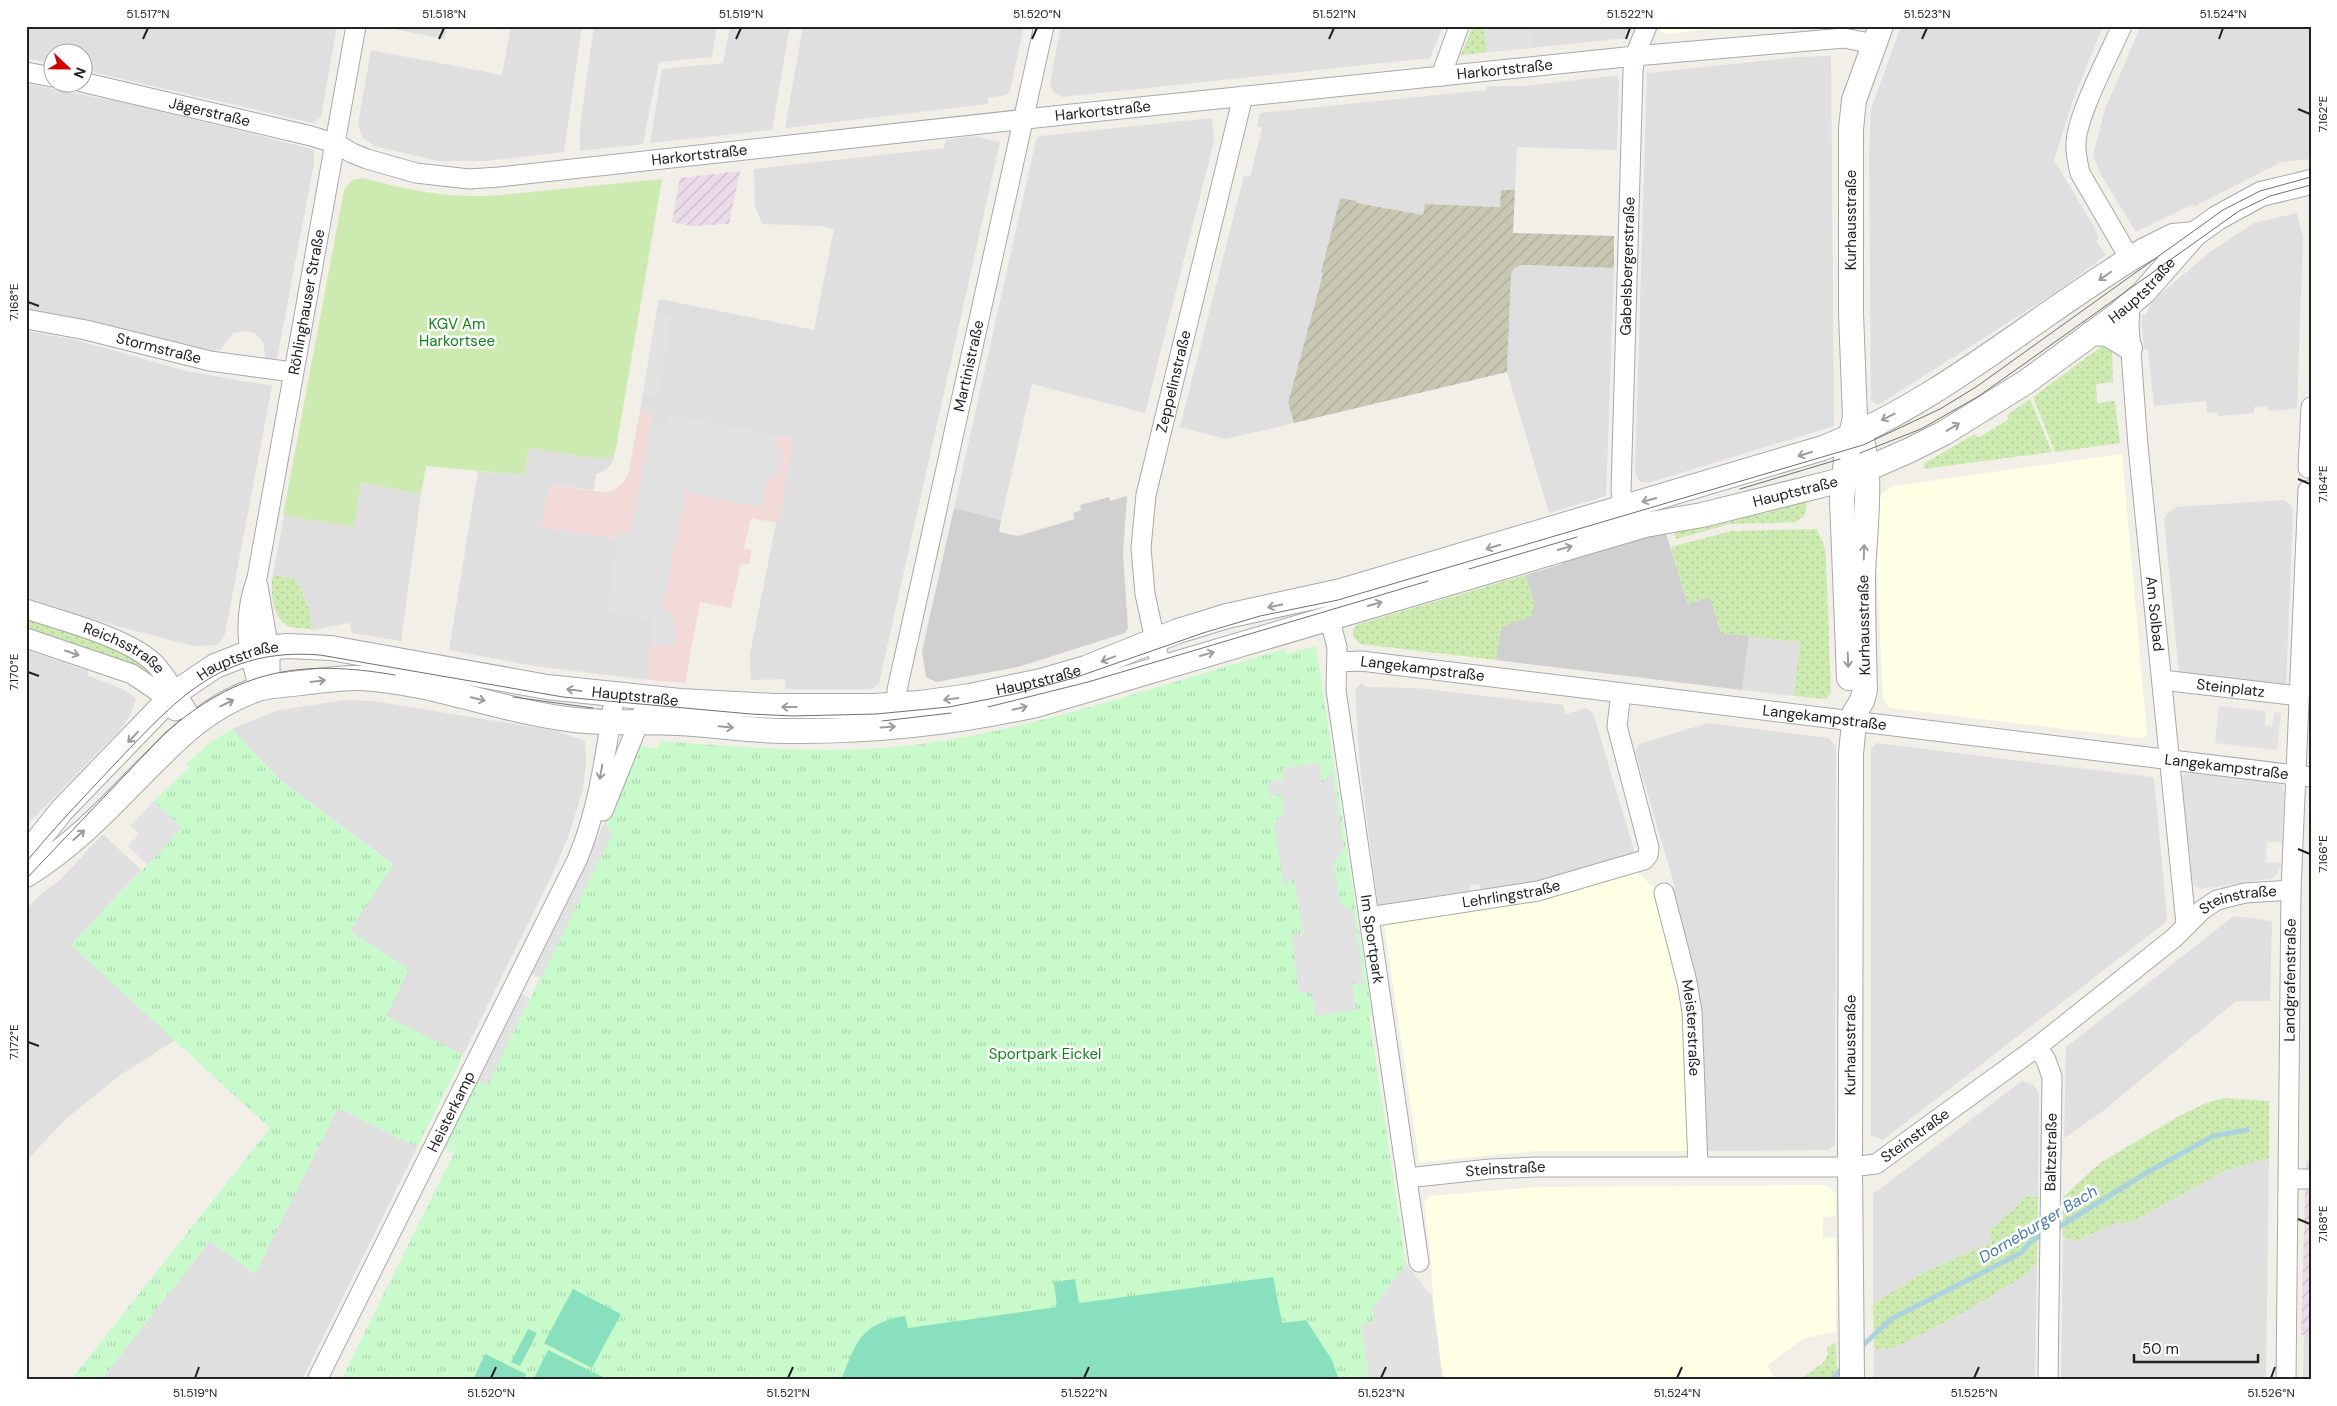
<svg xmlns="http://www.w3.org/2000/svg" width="2337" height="1406" viewBox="0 0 2337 1406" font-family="'DM Sans',sans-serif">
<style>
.residential{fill:#e0dfdf}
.commercial{fill:#f2dad9}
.industrial{fill:url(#industrial-furrows)}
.education{fill:#ffffe5}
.religious{fill:#d0d0d0}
.construction{fill:url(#construction-furrows)}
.grass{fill:url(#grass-dots)}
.park{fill:url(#park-tufts)}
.garden{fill:#cdebb0}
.pitch{fill:#88e0be}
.parking{fill:#e2e2e2}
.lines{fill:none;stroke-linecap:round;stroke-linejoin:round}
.stream{stroke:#aad3df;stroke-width:5}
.minor-casing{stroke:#a9a9a9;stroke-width:21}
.tertiary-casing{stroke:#a9a9a9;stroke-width:26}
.minor{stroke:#fff;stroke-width:19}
.tertiary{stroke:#fff;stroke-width:24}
.tram{stroke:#707070;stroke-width:1}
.oneway{stroke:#9c9c9c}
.ticks{fill:none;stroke:#222;stroke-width:2}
.labels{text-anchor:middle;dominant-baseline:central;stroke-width:5;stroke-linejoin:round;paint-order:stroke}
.street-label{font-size:15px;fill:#222;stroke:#fff}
.park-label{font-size:15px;fill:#0c8416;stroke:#fff}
.water-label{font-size:16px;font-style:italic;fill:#4a7aab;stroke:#fff}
.neatline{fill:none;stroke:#222;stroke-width:2}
.ticks-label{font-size:12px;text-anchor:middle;fill:#222}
</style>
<defs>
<pattern id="industrial-furrows" width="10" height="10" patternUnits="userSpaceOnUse" patternTransform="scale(1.25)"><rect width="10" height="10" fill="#ebdbe8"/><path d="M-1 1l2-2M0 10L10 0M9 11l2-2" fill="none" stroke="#c9bcc7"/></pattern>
<pattern id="construction-furrows" width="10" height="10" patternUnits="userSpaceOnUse" patternTransform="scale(1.25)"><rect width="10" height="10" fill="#c7c7b4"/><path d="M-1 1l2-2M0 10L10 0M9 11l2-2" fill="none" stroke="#abab9a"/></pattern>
<pattern id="grass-dots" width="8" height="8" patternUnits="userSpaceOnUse" patternTransform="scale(1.25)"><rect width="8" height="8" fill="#cdebb0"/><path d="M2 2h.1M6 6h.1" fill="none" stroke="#b0c997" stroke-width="1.8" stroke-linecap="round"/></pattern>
<pattern id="park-tufts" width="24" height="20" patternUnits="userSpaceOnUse" patternTransform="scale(1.25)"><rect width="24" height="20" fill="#c8facc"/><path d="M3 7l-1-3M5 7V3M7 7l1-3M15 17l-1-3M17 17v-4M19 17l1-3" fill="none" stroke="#acd6af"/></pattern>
</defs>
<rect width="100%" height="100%" fill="#f2efe9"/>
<path class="residential" d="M26 26H337L321 117 313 123 83 70 82 52H52V63L26 58Z
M378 26H447L445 39Z
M511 26H582L564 152 486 161H438L374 146 362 137 358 124 371 50 502 75Z
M594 26H717L712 57 659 62 643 144 580 151V126Z
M730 26H790L772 130 650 143 662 69 723 63Z
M803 26H1024L1010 91 1007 95 988 98V104L785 128Z
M1061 26H1443L1430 58 1062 97 1053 92 1050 83Z
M1473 26H1632L1628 38 1461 55Z
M1901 26H2103L2073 100 2054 160 2094 227 2099 239 2096 241 2106 255 2059 290 1878 405 1871 401 1869 155 1871 109Z
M2141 26H2311V159L2281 162 2193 207V204L2136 232 2101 175 2093 155 2105 109Z
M1831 56 1834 426 1648 483 1640 482 1635 473 1647 73 1799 57Z
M1611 76H1617L1619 82 1617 150 1517 147 1515 190H1501V207L1425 204 1423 215 1357 203 1340 198 1321 271 1323 272 1288 403 1294 423 1226 439 1180 427 1244 176 1250 177 1262 128 1257 126 1260 113 1486 90 1487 86H1523Z
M26 84 127 103 312 149 314 152V163L277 359 266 358 263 342 256 334 248 331 233 333 221 349 213 351 83 320 26 309Z
M1212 118 1214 141 1145 413 1032 384 1001 520 954 508 1036 140 1040 136Z
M974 136 1000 142 879 683 872 689H786L785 679 751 680 750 654 793 439 668 415 665 426 651 423 653 413 640 410 643 392 658 395 671 316 656 313 659 299 814 330 834 229 820 226 762 224 755 206 754 169 944 148 946 140Z
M2297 213 2303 238 2297 408 2273 411 2268 410 2267 406 2254 407V413L2218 416 2217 412 2207 413 2206 401 2154 406 2148 349H2144L2141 315H2146L2151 302 2210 252 2254 223Z
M1521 265 1614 268 1606 496 1549 513 1507 372 1511 275 1514 267Z
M26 331 76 340 186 371 272 386 225 634 218 645 193 646 87 618 26 597Z
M529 448 602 459 615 453 616 449 612 464 604 471 596 474 594 490 549 485 542 527 618 539 607 612 652 619 648 680 534 666 449 650 478 471 524 475Z
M361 482 421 494 401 641 352 633 350 623 311 630 308 606 297 580 273 575 284 515 353 527Z
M2284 500 2290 504 2293 511 2286 686 2179 674 2164 520 2166 515 2177 507Z
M1749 636 1801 642 1794 696 1742 690Z
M26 650 88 671 87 675 123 689 136 699 131 714 119 731 26 826Z
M1361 683 1368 687 1417 688 1563 705 1566 714 1585 708 1590 710 1594 716 1635 854 1574 876 1481 894 1480 884 1470 885V891L1378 905 1360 766 1355 689Z
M344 700 373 701 557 731 585 741 586 762 583 790 568 837 552 875 463 1055 385 1016 409 969 349 931 393 864 279 779 232 729 275 711Z
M1708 723 1829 738 1836 746 1835 1145 1829 1150 1705 1151 1673 891 1675 887 1635 751 1639 744Z
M1877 743 2152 777 2154 779 2167 917 2165 923 1883 1140 1871 1135V749Z
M103 834 141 870 71 945 175 1040 119 1076 66 1119 26 1161V910L40 895 60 880Z
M2234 916 2272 921 2270 1001H2236L2103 1111 2064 1138 2066 1047Z
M2022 1081 2034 1085 2039 1093 2038 1197H2023L2020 1204 1989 1230 1992 1244 1982 1246 1921 1274 1873 1304V1194Z
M338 1107 417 1147 302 1380H101L210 1241 255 1274Z
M2269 1158 2266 1380H2061L2063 1236 2076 1241 2114 1224 2134 1221 2226 1170Z
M2037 1261 2035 1380H1874V1349L1894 1348 2029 1273Z
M2304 1335H2311V1380H2303Z"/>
<path class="commercial" d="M640 410 653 413 651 423 665 426 667 415 793 439 778 523 751 518 744 548 752 550 749 564 741 563 731 608 700 602 685 683 648 680 651 619 607 613 618 539 541 527 549 485 604 492 613 491 624 482 629 471Z"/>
<path class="industrial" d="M740 171 729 224 691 226 672 222 680 178Z
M2306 1160 2311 1161V1335H2301Z"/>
<path class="education" d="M1659 26H1736L1667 34 1660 31Z
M2122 454 2147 735 2141 738 1890 708 1883 700 1877 566 1879 499 1882 494 1893 486Z
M1636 871 1661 894 1677 960 1688 1043V1151H1536L1422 1162 1419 1161 1384 924 1386 922Z
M1827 1185 1836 1193V1216L1823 1217V1238L1836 1237V1332L1804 1338 1767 1366 1776 1380H1443L1435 1326 1431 1262 1424 1202 1430 1196 1537 1187Z"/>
<path class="religious" d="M1127 496 1123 553 1128 628 1125 633 1018 667 936 682 926 677 922 651 954 508 1001 520 999 532 1018 536 1075 519 1073 513 1081 510 1080 505 1109 497 1110 501Z
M1665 530 1688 604 1710 597 1721 633 1749 636 1742 690 1496 660 1501 627 1534 602 1525 575 1562 564V561Z"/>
<path class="construction" d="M1501 190H1515L1513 233 1614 236V268L1521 265 1514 268 1511 275 1507 372 1294 423 1288 403 1323 273 1321 272 1340 198 1357 201V203L1423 215 1425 204 1500 207Z"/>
<path class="grass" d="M1473 26H1484L1487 52 1461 55Z
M2102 346 2112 352 2113 382 2096 384 2097 403 2115 401 2120 443 2055 452 2033 397Z
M2030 399 2052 452 1923 469 1925 463 1975 434 1978 438 2009 419 2007 415Z
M1807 502 1805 515 1796 522 1730 524 1676 539 1673 527 1766 513Z
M1817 529 1825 548 1826 560 1831 692 1826 699 1794 696 1800 642 1721 633 1710 597 1688 604 1671 547 1731 531Z
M273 575 297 580 308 606 312 629C304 628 295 629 288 626 272 618 270 591 273 575Z
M1525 575 1534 603 1532 616 1501 627 1496 660 1360 644 1353 636V630L1356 625Z
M26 615 128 652 152 672 142 673 26 631Z
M2224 1098 2269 1101V1158L2226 1170 2134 1221 2114 1224 2076 1241 2063 1236V1197L2100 1163 2181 1115 2204 1104Z
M2023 1197H2038L2037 1261 2029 1273 1957 1316 1894 1348 1874 1349 1873 1304 1921 1274 1982 1246 1992 1244 1989 1230 2020 1204Z
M1836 1342 1837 1380H1799L1823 1363 1828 1354 1827 1348Z"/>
<path class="park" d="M1316 646 1372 1015H1369L1406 1264 1372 1309 1374 1322 1361 1325 1369 1380H341L454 1153 442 1147 475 1079 487 1085 596 866 594 864 595 862 598 863 612 834 604 823 638 745 657 749 661 741C742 747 825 755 907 746 1037 730 1159 685 1285 649L1286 654Z
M232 729 279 779 393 865 350 931 409 969 386 1016 463 1055 417 1147 338 1108 255 1274 210 1241 101 1380H71L270 1128 71 945 182 828 154 801 189 768 186 764 208 744Z"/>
<path class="garden" d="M362 178C409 190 440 197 489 196L662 179 616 449 612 456 602 459 529 448 524 475 426 466 421 494 361 482 354 527 283 515 344 190 352 180Z"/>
<path class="pitch" d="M1273 1277 1282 1323 1306 1320 1332 1360 1339 1380H841C857 1341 860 1324 905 1316L908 1328 1057 1307 1054 1282 1075 1279 1079 1303Z
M573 1289 621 1314 592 1368 544 1343Z
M528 1329 537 1333 520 1366 511 1362Z
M548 1350 609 1380H533Z
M485 1354 526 1374 524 1380H473Z"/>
<path class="parking" d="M1484 26H1530L1532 48 1487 52Z
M656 313 671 316 658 395 643 392Z
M667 415 777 436 775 446 783 447 776 478 767 476 761 507 685 492 664 599 663 612H672L677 643 663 646 651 644V619L607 613 619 532 631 533 651 423 665 426Z
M2219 706 2266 711 2265 725 2272 726 2274 712 2281 713 2277 750 2215 743Z
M1319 763 1322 784 1332 772 1344 850 1334 864 1340 903 1354 912 1364 982 1360 987 1352 981 1356 1010 1315 1016 1312 994 1298 991 1292 936 1295 932 1303 937 1294 877 1284 886 1274 824 1284 811 1281 794 1269 796 1267 782 1284 779 1282 768Z
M2193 772 2277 783 2281 785 2284 792 2282 842H2267L2266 862 2282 863 2277 874 2273 878 2201 889 2191 884 2181 778 2185 774Z
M154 801 182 828 148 865 128 846 139 834 130 826Z
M604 823 613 833 598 863 595 862 594 864 596 866 541 978 528 972Z
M518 992 530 998 487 1085 475 1079Z
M1406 1264 1432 1296 1443 1380H1369L1361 1324 1374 1322 1372 1309Z"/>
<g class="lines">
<path class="stream" d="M2054 1230 2146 1173 2213 1136 2247 1130
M1859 1349 1891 1319 2021 1253 2031 1241 2046 1233
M1832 1380 1845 1364"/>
<defs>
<g id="minor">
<path d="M2122 26C2109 55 2078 113 2076 142 2075 153 2078 163 2080 173L2130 259"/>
<path d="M26 72 52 77"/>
<path d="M1441 76 1459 26"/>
<path id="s1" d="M82 82 311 136 337 144 352 153 367 159 416 173 469 179 499 177 1072 114 1635 56 1844 38 1874 44"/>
<path id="s2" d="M2130 304 2129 326 2138 446 2186 924"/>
<path id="s3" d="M26 319 86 330 210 361 293 372"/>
<path d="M2308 468 2311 407"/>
<path id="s4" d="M1623 508 1621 491 1633 71 1635 56 1647 26"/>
<path d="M258 586 270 656V686"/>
<path id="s5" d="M26 609C62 621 131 638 156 665 171 682 182 704 195 723"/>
<path id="s6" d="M1329 617 1337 647 1336 690 1419 1262"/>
<path d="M26 638 132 674 157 691 175 711"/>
<path id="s7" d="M1338 662 1361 661 2311 777"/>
<path id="s8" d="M1161 668 1145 594 1141 548 1146 495 1243 96"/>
<path id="s9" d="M2162 680 2299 696"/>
<path id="s10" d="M260 689C246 651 243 616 257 578L356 26"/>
<path id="s11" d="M897 704V690L1044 26"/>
<path d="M603 811 643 712"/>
<path id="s12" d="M1664 893 1687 982 1692 1012 1698 1166"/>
<path id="s13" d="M1369 917 1538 891 1644 860 1648 855 1649 848 1617 726 1621 693"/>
<path d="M2037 1047 2046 1060 2052 1077 2048 1380"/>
<path id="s14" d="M1407 1178 1490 1169 1538 1167H1850L1876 1164 2037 1047 2174 938 2202 910 2217 900 2245 893 2291 890"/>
<path d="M2288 1179H2311"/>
<path id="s15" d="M317 1380 577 860C599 809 606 749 615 694"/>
<path id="s16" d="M2286 1380 2291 890 2308 490"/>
</g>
<g id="tertiary">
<path d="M2092 333 2108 334 2130 348"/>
<path d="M1849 678 1842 499 1847 450 1855 418 1851 313V129L1854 100 1881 26"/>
<path id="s17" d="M26 862 35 844 62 810 175 693 215 666 259 649 287 646 331 648 547 687 680 701 775 706H875L920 703 970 696 1041 681 1086 668 1178 631 1227 616 1341 591 1823 448C1941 402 2036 315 2143 251L2173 236 2195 234"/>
<path id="s18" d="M26 875C67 850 100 817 133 783 173 743 203 708 258 689 272 685 287 685 301 683 321 681 341 677 361 678 434 682 503 712 575 720 610 724 644 721 679 723 715 725 751 731 787 731 871 732 955 723 1036 705L1645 525 1702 515 1842 480 1910 450 1944 433 2026 382 2116 316 2144 292 2195 234 2217 218 2261 194 2311 182"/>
<path id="s19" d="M1852 1380 1850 1167 1851 754 1855 712 1862 701 1865 690C1864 653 1863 616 1863 578 1864 526 1876 468 1855 418"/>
</g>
</defs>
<use href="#minor" class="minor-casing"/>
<use href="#tertiary" class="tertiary-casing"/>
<use href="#minor" class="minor"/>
<use href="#tertiary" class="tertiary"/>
<path class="tram" d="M1860 453 1921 429 1979 396 2239 211 2270 196 2311 185
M1740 489 1840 459
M1469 569 1577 537
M513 697 593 708
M988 707 1088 682 1428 581
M882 721 951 713
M26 862C53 829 83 798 113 766 176 700 220 647 320 655L563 697 751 714 793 716 876 714 949 707 1014 694 1074 678 1203 633 1260 616 1338 600 1863 445 1940 409 1976 387 2223 210 2260 191 2311 177
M26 879 165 733C239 669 301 659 395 675"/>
</g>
<defs><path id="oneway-shaft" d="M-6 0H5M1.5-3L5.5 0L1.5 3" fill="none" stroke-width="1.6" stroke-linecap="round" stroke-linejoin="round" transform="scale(1.25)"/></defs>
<g class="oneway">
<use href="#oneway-shaft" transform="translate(2105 276) rotate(145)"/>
<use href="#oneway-shaft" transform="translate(1888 417) rotate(153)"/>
<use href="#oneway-shaft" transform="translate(1953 427) rotate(-31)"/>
<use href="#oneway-shaft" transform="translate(1805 454) rotate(162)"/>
<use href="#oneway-shaft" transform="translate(1649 500) rotate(164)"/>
<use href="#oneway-shaft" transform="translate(1493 547) rotate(163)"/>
<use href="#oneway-shaft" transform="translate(1565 548) rotate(-16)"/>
<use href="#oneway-shaft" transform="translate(1864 552) rotate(-88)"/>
<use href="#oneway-shaft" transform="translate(1375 604) rotate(-16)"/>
<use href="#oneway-shaft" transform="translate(1275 606) rotate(168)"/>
<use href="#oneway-shaft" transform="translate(72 653) rotate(19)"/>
<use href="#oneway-shaft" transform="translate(1207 654) rotate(-15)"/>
<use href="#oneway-shaft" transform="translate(1108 659) rotate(159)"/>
<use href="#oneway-shaft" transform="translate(1848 660) rotate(88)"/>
<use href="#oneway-shaft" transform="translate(318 681) rotate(-7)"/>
<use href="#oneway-shaft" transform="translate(574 690) rotate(-173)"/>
<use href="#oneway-shaft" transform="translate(478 699) rotate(13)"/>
<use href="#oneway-shaft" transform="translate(951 699) rotate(172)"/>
<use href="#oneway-shaft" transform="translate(227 703) rotate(-26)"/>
<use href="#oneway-shaft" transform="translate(789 707) rotate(-180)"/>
<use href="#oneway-shaft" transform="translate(1020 708) rotate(-13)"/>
<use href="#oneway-shaft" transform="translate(726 727) rotate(5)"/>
<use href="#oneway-shaft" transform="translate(888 727) rotate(-4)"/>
<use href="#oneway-shaft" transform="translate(133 737) rotate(134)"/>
<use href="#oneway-shaft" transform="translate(601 772) rotate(100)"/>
<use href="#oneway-shaft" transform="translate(79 835) rotate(-42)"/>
</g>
<path class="ticks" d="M143 39 148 28M439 39 444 28M736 39 741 28M1032 39 1037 28M1329 39 1334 28M1626 39 1630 28M1922 39 1927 28M2219 39 2223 28M2298 109 2310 114M28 302 39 306M2298 479 2310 484M28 672 39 676M2298 849 2310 854M28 1042 39 1046M2298 1219 2310 1224M195 1378 199 1367M491 1378 496 1367M788 1378 793 1367M1084 1378 1089 1367M1381 1378 1386 1367M1677 1378 1682 1367M1974 1378 1979 1367M2271 1378 2275 1367"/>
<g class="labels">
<g class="street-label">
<text stroke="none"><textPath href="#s1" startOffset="1442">Harkortstraße</textPath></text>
<text stroke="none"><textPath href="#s1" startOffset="1038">Harkortstraße</textPath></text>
<text stroke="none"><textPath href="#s1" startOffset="131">Jägerstraße</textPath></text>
<text stroke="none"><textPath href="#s1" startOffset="632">Harkortstraße</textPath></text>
<text transform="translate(1851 220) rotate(-90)">Kurhausstraße</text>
<text stroke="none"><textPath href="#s4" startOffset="242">Gabelsbergerstraße</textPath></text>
<text stroke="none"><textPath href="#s18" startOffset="2279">Hauptstraße</textPath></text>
<text stroke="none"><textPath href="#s10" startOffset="394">Röhlinghauser Straße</textPath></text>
<text stroke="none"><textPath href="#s3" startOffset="136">Stormstraße</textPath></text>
<text stroke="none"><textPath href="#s11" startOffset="346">Martinistraße</textPath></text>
<text stroke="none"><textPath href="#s8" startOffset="292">Zeppelinstraße</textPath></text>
<text stroke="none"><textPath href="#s18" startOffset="1874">Hauptstraße</textPath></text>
<text stroke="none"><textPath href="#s2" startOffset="311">Am Solbad</textPath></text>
<text transform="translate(1864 625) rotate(-91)">Kurhausstraße</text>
<text stroke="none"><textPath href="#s5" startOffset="106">Reichsstraße</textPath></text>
<text stroke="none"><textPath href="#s17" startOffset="298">Hauptstraße</textPath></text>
<text stroke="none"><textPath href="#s7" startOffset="85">Langekampstraße</textPath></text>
<text stroke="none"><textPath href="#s17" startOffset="1108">Hauptstraße</textPath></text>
<text stroke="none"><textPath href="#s9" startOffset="69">Steinplatz</textPath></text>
<text stroke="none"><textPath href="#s17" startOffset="702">Hauptstraße</textPath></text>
<text stroke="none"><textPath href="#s7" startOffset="490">Langekampstraße</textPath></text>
<text stroke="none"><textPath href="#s7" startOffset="895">Langekampstraße</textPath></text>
<text stroke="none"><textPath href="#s13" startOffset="144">Lehrlingstraße</textPath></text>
<text stroke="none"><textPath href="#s14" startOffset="922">Steinstraße</textPath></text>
<text stroke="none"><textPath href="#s6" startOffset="326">Im Sportpark</textPath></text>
<text stroke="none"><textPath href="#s16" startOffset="400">Landgrafenstraße</textPath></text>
<text stroke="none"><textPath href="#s12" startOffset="138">Meisterstraße</textPath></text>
<text stroke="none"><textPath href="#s19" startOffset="335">Kurhausstraße</textPath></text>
<text stroke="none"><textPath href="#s15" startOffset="300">Heisterkamp</textPath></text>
<text stroke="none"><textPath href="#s14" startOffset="518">Steinstraße</textPath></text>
<text transform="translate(2051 1152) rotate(-89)">Baltzstraße</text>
<text stroke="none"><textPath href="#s14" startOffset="99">Steinstraße</textPath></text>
</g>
<g class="park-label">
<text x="457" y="324">KGV Am<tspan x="457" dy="17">Harkortsee</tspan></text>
<text x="1045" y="1054">Sportpark Eickel</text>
</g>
<g class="water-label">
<text transform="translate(2038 1224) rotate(-31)">Dorneburger Bach</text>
</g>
</g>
<rect width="2337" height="1406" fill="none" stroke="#ffffff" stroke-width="55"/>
<g transform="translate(68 68) rotate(112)"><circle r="24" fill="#ffffff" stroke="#a7a7a7"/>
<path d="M0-4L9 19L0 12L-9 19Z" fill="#d40000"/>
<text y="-8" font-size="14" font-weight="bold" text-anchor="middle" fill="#222222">N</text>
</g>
<path d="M2134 1354v8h124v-8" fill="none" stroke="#222222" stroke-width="2.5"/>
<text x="2142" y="1354" font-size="15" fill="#222222" stroke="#ffffff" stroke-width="4" paint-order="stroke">50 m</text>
<rect x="28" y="28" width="2282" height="1350" class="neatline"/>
<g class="ticks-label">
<text x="148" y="18">51.517°N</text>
<text x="444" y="18">51.518°N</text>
<text x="741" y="18">51.519°N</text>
<text x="1037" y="18">51.520°N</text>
<text x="1334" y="18">51.521°N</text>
<text x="1630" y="18">51.522°N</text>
<text x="1927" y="18">51.523°N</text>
<text x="2223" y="18">51.524°N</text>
<text transform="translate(2323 114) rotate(-90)" y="4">7.162°E</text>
<text transform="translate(14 302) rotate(-90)" y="4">7.168°E</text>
<text transform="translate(2323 484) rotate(-90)" y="4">7.164°E</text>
<text transform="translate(14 672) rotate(-90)" y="4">7.170°E</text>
<text transform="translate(2323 854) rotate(-90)" y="4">7.166°E</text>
<text transform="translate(14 1042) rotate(-90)" y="4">7.172°E</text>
<text transform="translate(2323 1224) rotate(-90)" y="4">7.168°E</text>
<text x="195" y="1397">51.519°N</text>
<text x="491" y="1397">51.520°N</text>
<text x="788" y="1397">51.521°N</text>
<text x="1084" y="1397">51.522°N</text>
<text x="1381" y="1397">51.523°N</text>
<text x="1677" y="1397">51.524°N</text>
<text x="1974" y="1397">51.525°N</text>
<text x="2271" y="1397">51.526°N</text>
</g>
</svg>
